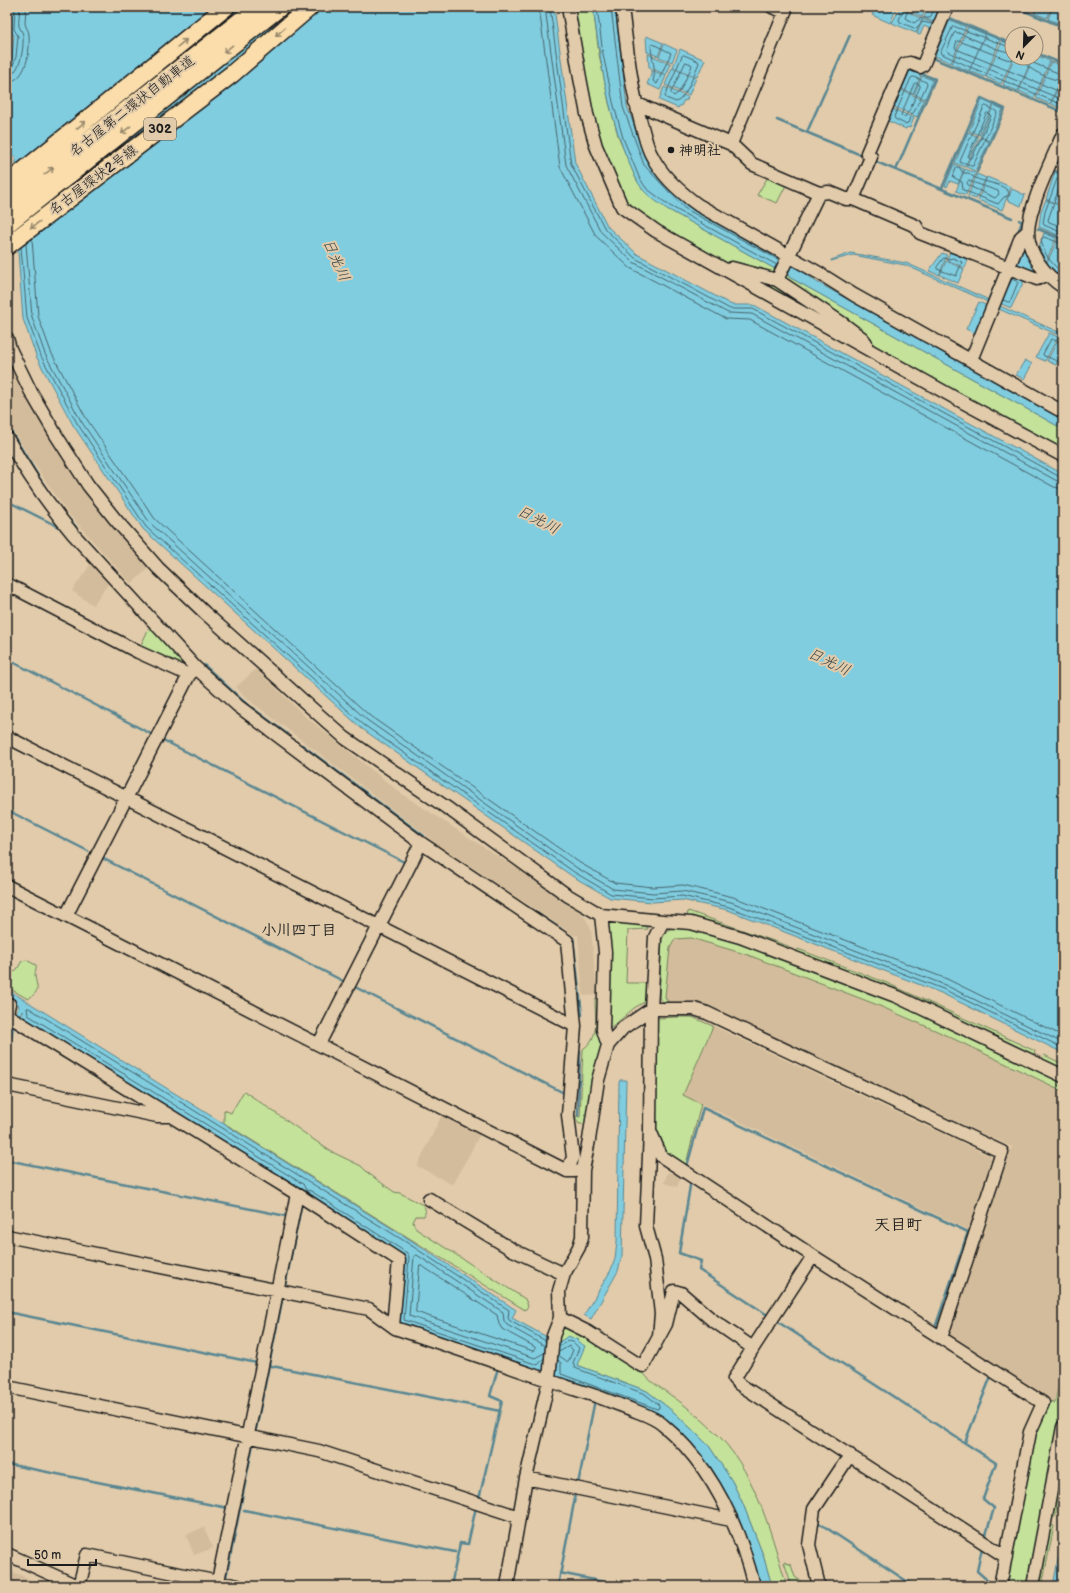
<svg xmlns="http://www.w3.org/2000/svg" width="1070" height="1593" viewBox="0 0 1070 1593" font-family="'Balsamiq Sans','Klee One',sans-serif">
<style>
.built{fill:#d3bc9b}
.green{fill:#c4e29a;stroke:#707f5b}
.water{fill:#81cde0;stroke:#598692}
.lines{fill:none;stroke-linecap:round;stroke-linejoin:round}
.shore{stroke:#44636a;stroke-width:1}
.stream{stroke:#598692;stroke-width:2.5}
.minor-casing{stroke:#1c1c1c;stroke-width:15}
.highway-casing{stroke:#1c1c1c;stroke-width:20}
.minor{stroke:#e1cbaa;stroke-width:12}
.highway{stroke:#faddab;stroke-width:17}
.oneway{stroke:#96866b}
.poi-dot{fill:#1c1c1c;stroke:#e1cbaa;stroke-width:1.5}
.labels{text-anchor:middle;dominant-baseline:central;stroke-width:4;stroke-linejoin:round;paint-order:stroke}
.shield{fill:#e1cbaa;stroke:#575047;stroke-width:1}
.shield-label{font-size:13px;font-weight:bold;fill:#1c1c1c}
.street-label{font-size:14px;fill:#1c1c1c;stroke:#e1cbaa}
.poi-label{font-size:14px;font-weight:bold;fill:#1c1c1c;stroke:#e1cbaa;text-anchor:start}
.water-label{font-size:15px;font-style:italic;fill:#303f43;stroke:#e1cbaa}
.neighbourhood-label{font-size:15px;font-weight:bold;fill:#1c1c1c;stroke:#e1cbaa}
.quarter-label{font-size:16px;font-weight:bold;fill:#1c1c1c;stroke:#e1cbaa}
</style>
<rect width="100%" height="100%" fill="#e1cbaa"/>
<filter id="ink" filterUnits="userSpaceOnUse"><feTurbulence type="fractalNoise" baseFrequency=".025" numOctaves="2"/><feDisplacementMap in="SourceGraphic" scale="8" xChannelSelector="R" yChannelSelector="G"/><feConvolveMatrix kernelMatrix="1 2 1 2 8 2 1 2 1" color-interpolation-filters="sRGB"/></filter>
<g filter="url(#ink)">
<path class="built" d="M7 362 50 439 82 489 149 568 131 584 66 511 28 455 7 420Z
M92 562 110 581 93 605 72 591Z
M256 669 306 717 402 794 576 907 586 919 591 929 597 995 583 996 578 935 575 936 435 843 425 834 245 697 236 687Z
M691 938 748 955 875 1004 937 1031 1063 1091V1362L1055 1404 999 1370 1000 1367 949 1336 1012 1147 719 1012 696 1003H669L665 997 670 948 675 939Z
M713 1026 990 1156 994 1163 971 1231 683 1095Z
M442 1115 480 1134 453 1185 417 1166Z
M668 1172 681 1176 677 1187 664 1183Z
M204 1527 213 1548 194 1555 186 1535Z
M7 1569 38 1583 44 1586H7Z"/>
<path class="green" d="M571 7H593L599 54 609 103 619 139 636 179 644 191 667 209 777 270 775 275 737 266 717 260 625 206 600 144 591 112Z
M768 177 786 185 777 203 757 195Z
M786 269 789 277 1063 429V451L874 349 783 279Z
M734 270 766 279 864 344Z
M150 626 187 666 184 669 140 647Z
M688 911 788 946 787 950 687 917Z
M607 920 644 923 648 929 628 930 626 983H648V1000L634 1008 611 1028 606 1027Z
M686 926 741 942 896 1001 1063 1081V1091L937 1031 875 1004 748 955 691 938 675 939 670 948 665 997 669 1003C664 1002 661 1002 659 997L662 938C667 927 675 927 686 926Z
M798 949 887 983 1035 1051 1033 1056 796 953Z
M26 960 36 965C37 969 35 971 35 975 36 987 42 990 28 999L7 987V969L14 972 16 971 22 961Z
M597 998H599L601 1051 587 1120 583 1124H579L575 1116 580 1117 583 1049C600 1037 595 1020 595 1001Z
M676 1017H692L713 1026 683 1095 701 1104 685 1168 665 1155 654 1131V1022L658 1018Z
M1044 1055 1063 1064V1071L1042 1060Z
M244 1091 330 1151 361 1166 368 1173 394 1192 400 1193 423 1205C426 1209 426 1212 424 1216H416L413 1222 416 1229 525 1299 528 1306 525 1310 224 1123V1110L231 1113Z
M564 1325 642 1371C649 1382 659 1386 669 1394 687 1406 705 1422 720 1437 758 1478 771 1535 787 1586H772L763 1555 743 1504 732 1481 709 1446 675 1413 647 1391 577 1365V1341L570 1337 558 1343 557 1339 560 1337Z
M1063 1362V1412L1030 1586H1007L1036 1434 1051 1401 1055 1403Z
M1063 1451V1480L1055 1517 1050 1516Z
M1050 1525 1054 1526 1042 1586H1038Z
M784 1562 791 1565 795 1577 808 1586H792Z"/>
<path class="water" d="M11 7H554L575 163 608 227 637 254 732 305H754L1063 474V1053L941 993 728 910 682 900 653 902 610 898 572 876 361 728 143 529 73 425 37 358 23 319 15 212 16 160 14 156 11 158 7 153V70L12 57 14 35 10 32Z
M593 7H615L627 106 647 162 686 205 790 261 815 281 1063 419V429L789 277 786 269 777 270 667 209C659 203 650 198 643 190 636 181 632 169 627 158 607 110 600 58 593 7Z
M876 7H897L890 23 872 15Z
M913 7H927L922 17 911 12Z
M928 7H945L938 24 924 18Z
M1037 7H1052L1047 18 1034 13Z
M1053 7H1063V25L1048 19Z
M900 8 922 19 916 33 892 23Z
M923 19 937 25 935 31 924 26 920 35 917 34Z
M950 20 966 27 951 63 935 56Z
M968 27 985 34 969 71 952 64Z
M986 34 1000 40 985 77 969 71Z
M646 36 663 43 658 56 647 52Z
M1002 41 1012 45V58H1013L1001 84 986 77Z
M664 44 677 50 672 62 659 57Z
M680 49 705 60 697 77 673 67Z
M648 54 671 64 666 75 649 67Z
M1036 55 1050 61 1034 98 1019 91 1033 58H1036Z
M1014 58H1032L1018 91 1003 85Z
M1051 62 1063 66V73L1050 104 1036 98Z
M672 68 696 78 689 95 665 85Z
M651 70 666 76 660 90 647 84 651 75Z
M910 70 921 75 913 94 902 89Z
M922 76 933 80 925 99 914 94Z
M1063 76V109L1051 104Z
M664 87 688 97 686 101 684 100 681 106H679L678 108 659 100Z
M901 90 924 100 917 117 894 107Z
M982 100 993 105 979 135 969 131Z
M994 105 1003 109 989 141 980 136Z
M893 109 914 118 910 128 907 127 906 129 888 121Z
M968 132 978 137 965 167 955 163Z
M980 137 989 142 975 171 966 167Z
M954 164 964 169 958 184 950 181 947 187 945 186Z
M965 169 976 173 966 195 956 191Z
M1055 172 1063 176V206L1046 199Z
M977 174 986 178 976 199 968 196Z
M987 177 1011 187 1002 210 978 200Z
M1012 189 1025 195 1021 206 1007 200Z
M1046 200 1063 207V222L1058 235 1039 227 1041 211Z
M1044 233 1056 238 1046 262 1039 247Z
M1058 238 1063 241V258L1057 273 1047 263Z
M1023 242 1028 257 1036 270 1035 272 1014 263Z
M950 252 968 260 965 268 947 260Z
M851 253 906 263 987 299 988 302 905 265 853 255 831 261V260Z
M942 253 947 255 939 275 929 271Z
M946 261 964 269 958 283 940 275Z
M1012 274 1025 279 1011 308 997 302Z
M979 302 987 306 976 334 966 329Z
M995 304 1063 334V337L994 307Z
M1049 333 1058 337 1045 361 1036 357Z
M1059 338 1063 339V351L1056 365 1047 361Z
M1025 360 1032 364 1024 379 1016 375Z
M7 989 409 1239 516 1310 512 1318 558 1343 568 1336 578 1340 577 1341 585 1346 577 1365 647 1391 675 1413 709 1446 732 1481 743 1504 763 1555 772 1586H760L753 1562 726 1494 697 1451 661 1415 650 1410 555 1376 557 1364 545 1362 543 1371 399 1322 405 1256 308 1194 303 1201 225 1586H221L301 1188 21 1016 23 1012 22 1011 14 1024 7 1074V1045L10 1025 19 1006 18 1004 7 998Z
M620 1080H626L622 1256 618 1271 591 1319 584 1315 611 1270 615 1259 617 1242 619 1083Z
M1063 1533V1586H1053Z"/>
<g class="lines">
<path class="shore" d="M539 7 560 167 596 236 630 268 726 319 750 320 1054 487 1063 489
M545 7 566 165 601 232 633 262 728 313 752 314 1057 481 1063 483
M550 7 571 164 605 229 635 258 730 309H753L1060 477 1063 478
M597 7 603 54 613 102 623 138 639 177 646 188 670 206 775 264H777
M611 7 623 107 644 165 684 208 779 260
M904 7 899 20 900 22 916 29 923 22 932 24
M909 7 905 18 914 23 921 18H930L935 7
M653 44 671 53 657 84 653 81C657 69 651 58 651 45Z
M1012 48 953 26 940 53 970 67 1063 105
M1012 53 997 49 956 32 954 33 947 50 948 52 1063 100
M684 55 698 61 699 63C694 74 686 98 676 102L666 98 665 96 682 56Z
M1018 58 1012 60 1006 59 959 41H957L955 47 956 49 1063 93
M1021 58C1026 70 1051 80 1063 81
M1028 58 1033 63 1063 75
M686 62 691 64 692 66 680 91 674 96 671 93Z
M7 71 12 68 16 57 18 36 14 29 15 7
M7 76C21 75 24 46 23 35 22 31 20 29 19 26 18 20 20 13 20 7
M914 77 926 82 927 84 914 112 911 115 908 123 905 124 895 119 894 117 911 78Z
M7 82C27 81 30 51 29 35 29 30 25 27 25 23 25 18 26 12 26 7
M916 83 920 85V87L910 109 905 117H903L901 115 914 84Z
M986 106 996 111 997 113 973 166H971L966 163H961L960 161 984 107Z
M988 113 991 116 972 158H969L968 156 986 114Z
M959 167 963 173H969C978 185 1005 180 1010 195L1004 197 998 204 963 190 962 182 953 177 956 168Z
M1063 179H1057L1045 212 1043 223 1044 225 1063 233
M969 181 998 191 999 194 995 198 969 186 967 183Z
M1063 184 1060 185 1048 220 1049 222 1063 227
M32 239 38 316 51 352 86 418 155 519 370 716 580 863 615 883 653 887 683 885 733 897 947 979 1063 1036
M26 244 32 317 45 354 81 421 150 523 367 720 577 868 613 889 653 893 682 891 731 902 945 985 1063 1043
M1063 244 1044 237 1041 239C1043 253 1051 264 1063 273
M21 247 27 318 41 356 77 423 146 527 364 725 574 872 611 894 653 898 682 896 729 907 943 989 1063 1048
M944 258 948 259 953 258 962 262 956 276 937 269V267Z
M1003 300 1008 302H1010L1018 282 1012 279 1008 287
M1063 343 1051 339 1043 354 1044 356 1048 357 1063 364
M420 1266H422L497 1315 499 1324 502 1329 535 1347V1350L533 1351 416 1312Z
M544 1353 535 1358 409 1316 414 1256 417 1255 503 1312 504 1321 507 1325 545 1346
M558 1355 568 1362 573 1350 569 1346 559 1352
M544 1358 538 1365 404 1320 409 1257 407 1253 311 1191 306 1190 303 1184 28 1015 27 1008H29L406 1242 509 1310 508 1318 510 1321 546 1341
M558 1360 561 1363V1374L657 1409 659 1408V1405L645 1394 575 1368 573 1363 579 1348 573 1342 568 1341 559 1346"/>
<path class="stream" d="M1015 7 1063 27
M947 17 1012 44
M1036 53 1063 64
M930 57 1063 112
M777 120 861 155
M807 132 850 35
M874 161 1012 218
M896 170 935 79 917 72
M1055 171 1063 174
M942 188 981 98 1005 109 977 172
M1038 229 1063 239
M1017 235 1022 222 1019 220
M988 301 995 285
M10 430 49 494
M7 501 61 528
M67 517 76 527
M82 535 186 649
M7 659 153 735
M204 665 243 701 287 734
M163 740 406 863
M302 745 424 836
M7 810 88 851
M102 858 345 982
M526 906 561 929
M573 938 582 1015
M353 986 564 1093
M578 1115 580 1051
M7 1160 286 1216
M687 1166 703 1108 968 1232 936 1325
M691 1180 679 1253 701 1261 699 1270 769 1316
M7 1312 257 1363
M778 1322 996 1463 983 1499 994 1508 985 1538
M267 1365 500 1411
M965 1442 991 1376
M7 1464 228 1508
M578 1484 595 1400
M479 1499 502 1401 490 1396 498 1368
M244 1510 455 1552
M819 1523 914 1586
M982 1548 977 1571 994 1586
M560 1573 624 1586
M451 1586 460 1543 468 1544 476 1507
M558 1586 576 1492"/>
<defs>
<path id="minor" d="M568 7 580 78 587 114 596 146 622 207 656 231 957 399 1063 456
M622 7C627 48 631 88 642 127 645 137 647 148 652 156 662 176 680 192 698 205L819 273 854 295 1063 412
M772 7 785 12
M635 103 731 144 752 164 819 193 829 192 846 199H853L916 226 920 233 1037 279 1047 274
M1063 134C1052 160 1029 205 1028 232 1028 254 1045 275 1063 287
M731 144 787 7
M853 199 871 157 867 153 904 66 905 64 910 63 920 67 923 65 947 7
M732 268 777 280 819 193
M777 280 842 323 862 338 866 343
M7 338 10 349 31 392 56 435 88 485 115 519 158 568 205 613 345 738 450 810 567 895 601 915 605 952 603 1030 608 1045
M971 360 1021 237 1028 231
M7 438C26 472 48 504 73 534L196 668 238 706 421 843 567 941 575 1026 568 1115 573 1158 567 1171
M7 584 138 652 189 675
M7 737 575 1026
M7 886 567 1171H575
M601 915 663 921
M66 916 189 675 196 668
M7 1003 9 1004 7 1013
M7 1015 297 1194 399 1260 393 1326
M319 1044 421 843
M7 1085 157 1116H169
M652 1135 661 1156 813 1256 1043 1403 1030 1432 1000 1586
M429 1199 513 1250 564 1274
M7 1236 369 1309 395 1328C453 1347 510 1367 568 1387 588 1393 608 1400 628 1408 640 1413 653 1416 663 1425 711 1465 739 1526 754 1586
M813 1256 753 1348 734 1379 739 1384 1006 1557
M560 1318 588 1332 638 1364 643 1366 666 1324 674 1291 681 1293 711 1319 753 1348
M659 1336 661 1314 655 1259 646 1226 650 1131 651 1009 655 937 663 921 691 923 740 937 898 997 1063 1076
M7 1387 319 1451 519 1517
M526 1478 731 1520
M7 1554 77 1586
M79 1586 87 1555 238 1586
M217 1586 297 1194
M507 1586 526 1478 549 1380 553 1336 560 1318 559 1291 564 1274 579 1247 582 1237 583 1170 589 1140 598 1080 608 1045 623 1028 651 1009H694L707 1013 1002 1152 941 1338
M819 1586 809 1545 814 1509 850 1455
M1033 1586 1063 1427"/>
<path id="highway" d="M7 184 226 7
M7 204 258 7
M7 224 280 7
M7 246 232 74 310 7"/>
</defs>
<use href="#minor" class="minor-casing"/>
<use href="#highway" class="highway-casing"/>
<use href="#minor" class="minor"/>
<use href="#highway" class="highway"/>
</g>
<defs><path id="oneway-shaft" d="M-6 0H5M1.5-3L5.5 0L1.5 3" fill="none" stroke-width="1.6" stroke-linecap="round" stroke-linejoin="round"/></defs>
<g class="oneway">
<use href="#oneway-shaft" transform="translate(280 32) rotate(139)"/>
<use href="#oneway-shaft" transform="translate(182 43) rotate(-39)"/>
<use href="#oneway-shaft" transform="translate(228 49) rotate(141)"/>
<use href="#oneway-shaft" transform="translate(81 125) rotate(-39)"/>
<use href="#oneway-shaft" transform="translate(126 130) rotate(141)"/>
<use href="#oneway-shaft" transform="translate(49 171) rotate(-38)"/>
<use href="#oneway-shaft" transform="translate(35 225) rotate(143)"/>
</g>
</g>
<circle class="poi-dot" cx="671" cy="150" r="4"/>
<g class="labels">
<rect class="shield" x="144" y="118" width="32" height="22" rx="3"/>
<g class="shield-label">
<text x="160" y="129">302</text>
</g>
<g class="street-label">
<text transform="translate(132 106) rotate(-38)">名古屋第二環状自動車道</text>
<text transform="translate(93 180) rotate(-37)">名古屋環状2号線</text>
</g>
<g class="poi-label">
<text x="679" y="150">神明社</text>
</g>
<g class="water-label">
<text transform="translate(336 260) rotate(66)">日光川</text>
<text transform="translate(538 520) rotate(27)">日光川</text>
<text transform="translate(829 662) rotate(26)">日光川</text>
</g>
<g class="neighbourhood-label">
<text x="299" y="930">小川四丁目</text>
</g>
<g class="quarter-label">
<text x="898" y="1225">天目町</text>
</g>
</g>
<rect width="1070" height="1593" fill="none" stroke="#e1cbaa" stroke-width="24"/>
<rect x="12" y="12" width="1046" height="1569" fill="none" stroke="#1c1c1c" stroke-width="1.5" filter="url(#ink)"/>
<g transform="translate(1024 46) rotate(203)"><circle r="19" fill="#e1cbaa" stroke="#928571"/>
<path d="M0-3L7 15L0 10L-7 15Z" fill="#1c1c1c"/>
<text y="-6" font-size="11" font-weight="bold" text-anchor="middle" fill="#1c1c1c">N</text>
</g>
<path d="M28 1559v6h68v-6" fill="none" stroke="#1c1c1c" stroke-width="2"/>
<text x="34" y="1559" font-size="12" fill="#1c1c1c" stroke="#e1cbaa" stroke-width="3" paint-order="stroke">50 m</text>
</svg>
